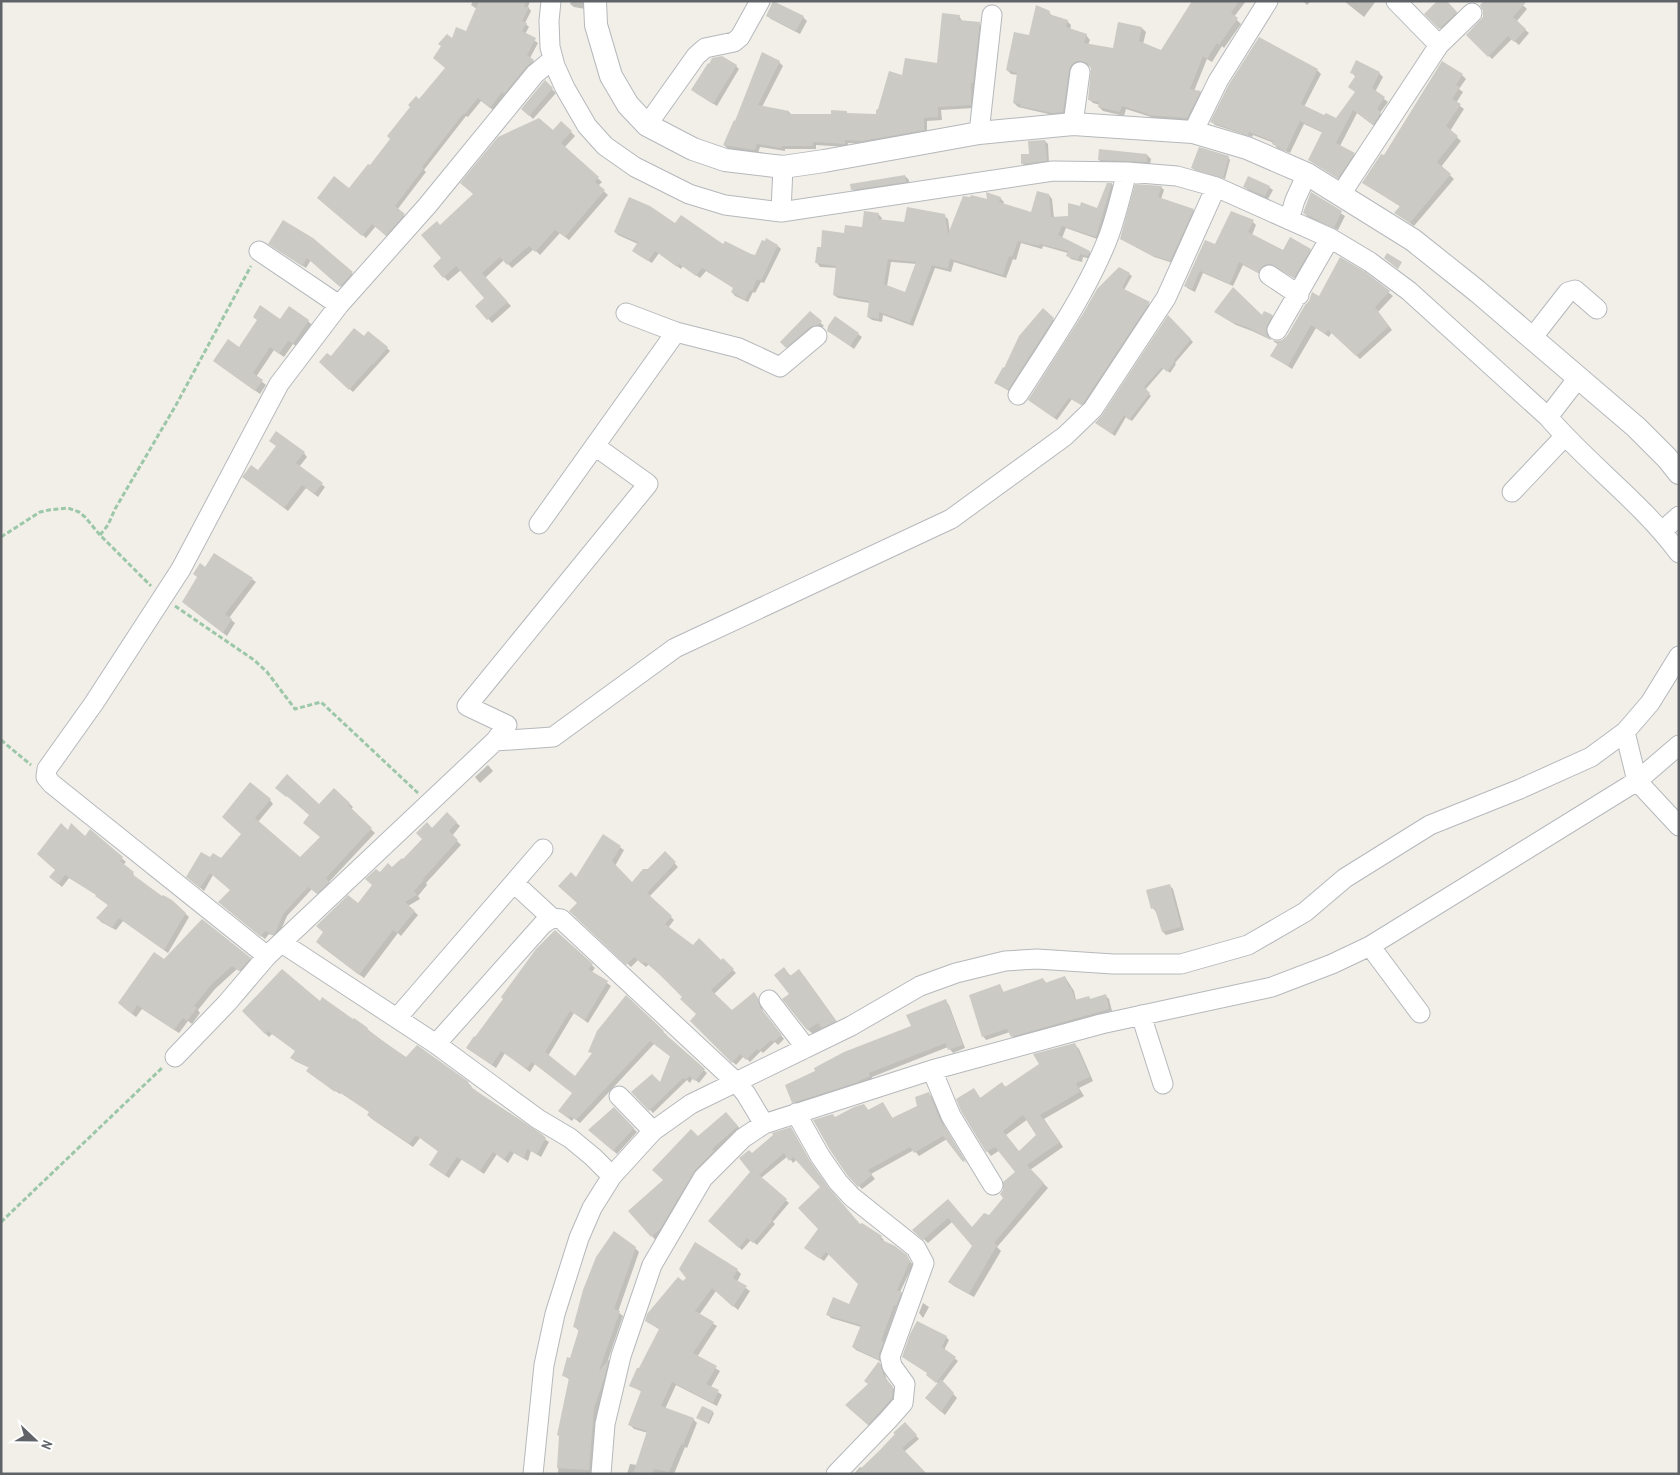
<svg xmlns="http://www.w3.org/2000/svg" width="1680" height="1475" viewBox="0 0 1680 1475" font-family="'Archivo Narrow',sans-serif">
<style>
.shadow{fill:#0003;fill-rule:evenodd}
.building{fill:#cccac5;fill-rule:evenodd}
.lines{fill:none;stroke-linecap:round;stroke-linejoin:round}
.minor-casing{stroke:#b5b8bc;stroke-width:21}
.tertiary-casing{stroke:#b5b8bc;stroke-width:24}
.path{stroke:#9cc7a9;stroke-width:3;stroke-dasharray:5 2.5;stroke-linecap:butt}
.minor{stroke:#fff;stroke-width:19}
.tertiary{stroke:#fff;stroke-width:22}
</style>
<rect width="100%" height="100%" fill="#f1efe8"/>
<path class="shadow" d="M473 1H530L528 7 531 11 525 23 529 27 525 34 538 43 530 58 536 64 508 96 506 94 493 110 481 101 468 117 466 116 424 170 426 172 397 210 407 218 389 238 376 226 366 238 322 201 349 190 370 167 420 100 447 68 452 40 467 33 477 9 471 5Z
M571 1H586L585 9 574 7 570 4Z
M1193 1H1246L1234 17 1241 24 1224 48 1222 46 1212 62 1207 59 1194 91 1200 92 1204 96 1191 122 1153 119 1151 117 1126 109 1124 116 1103 111 1099 107 1100 105 1093 103 1089 99 1092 68 1086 64 1081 65 1067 116H1057L1018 107 1014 103 1018 75 1011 74 1007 70 1049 12 1053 17 1067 21 1071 25 1070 30 1086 35 1090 40 1088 45 1114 50 1142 28 1146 32 1143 44 1161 51Z
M1303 1H1311L1307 5Z
M1344 1H1376L1364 17Z
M1445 1 1460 16 1444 32 1426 14Z
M1518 1 1527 9 1516 22 1529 33 1519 45 1512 39 1492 59 1468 35Z
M768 16 803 17 807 21 800 34 771 19Z
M959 16 963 22 979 24 983 27 976 86H975L974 108 941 110 942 120 927 121V133L866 144 848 143V147L816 145V149H785V151L760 147 758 153 728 149 724 145 736 122 779 62 783 66 762 107 789 112 792 115H877L903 76 938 65Z
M736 66 739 69 717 106 696 93Z
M1317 70 1321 74 1304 107 1325 117 1336 120 1356 92V77L1352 73H1379L1383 77 1375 92 1388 102 1380 113 1384 117 1377 128 1357 113 1340 146 1358 157 1342 181 1309 160 1323 133 1304 124 1290 153 1277 148 1274 143 1253 135 1252 137 1215 125 1212 122Z
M1462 75 1466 79 1459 89 1463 92 1456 103 1464 109 1450 131 1461 141 1441 167 1454 179 1414 226 1396 213 1401 207 1364 183 1385 157Z
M545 82 556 93 533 119 523 109Z
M553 132H571L575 136 564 148 602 182 598 186 608 195 569 240 560 233 540 255 534 249 512 268 504 260 485 278 511 306 492 323 477 306 486 298 461 270 448 281 444 277 440 226Z
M1045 141 1048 144 1049 163 1025 167 1023 164 1022 155H1031Z
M1147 155 1151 159 1150 165 1103 164 1099 160Z
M1228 157 1230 160 1225 179 1195 170 1192 168Z
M905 176 909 180V185L856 193 852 190Z
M1108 184H1112L1115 188 1100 240 1066 228 1062 238 1089 252 1093 256 1091 259 1083 257 1082 262 1071 259 1068 256V253L1043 246 1042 249 1021 243 1016 260 1013 259 1006 278 954 262 951 272 935 268 913 326 883 315 882 322 872 320 868 317 870 303 838 298 834 295 837 268 820 267 817 263 845 235 863 229 878 214 882 218 881 221 905 224 944 216 948 219 950 233 988 201 1000 198 1004 202 1003 204 1032 214 1049 195 1052 199 1054 218H1069L1097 209ZM891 262 917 264 906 293 887 286Z
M1161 187 1164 190 1161 199 1193 210 1196 213 1173 263 1154 257 1121 239Z
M1245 187H1269L1273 190 1268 199 1248 190Z
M1312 194 1345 216 1338 230 1308 217 1304 213Z
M1253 222 1256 225 1252 235 1284 251 1310 250 1313 253 1298 280 1275 267 1267 268 1262 275 1243 265 1233 286 1203 273 1195 292 1189 289 1185 286 1216 246Z
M676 225 724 246 756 256 778 246 781 249 764 283 761 282 755 293 753 292 748 302 735 296 732 292 734 288 706 271 700 278 683 266 681 269 659 253 652 263 637 254 638 244 618 235 615 232Z
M312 239 356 277 345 289 311 260 306 268 273 247Z
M1363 272 1393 296 1378 312 1392 330 1360 359 1332 332 1329 337 1316 328 1292 369 1272 356 1279 345 1273 341H1283L1319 298Z
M1129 274 1132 276 1124 290 1151 306 1084 406 1072 399 1057 420 1032 402Z
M1043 310 1057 323 1012 393 996 383Z
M810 312 824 326 790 350 782 342Z
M1215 312 1262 317 1272 316 1276 320 1269 335 1271 340 1252 331 1236 325Z
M1168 317 1193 342 1175 363 1176 364 1170 373 1164 368 1145 390 1151 396 1132 421 1126 417 1115 436 1099 425Z
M258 321H308L312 325 297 347 293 344 284 357 274 350 256 377 266 385 260 394 218 364 240 348Z
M829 331 858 334 862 337 854 349Z
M365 338 387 348 390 351 353 392 320 362 331 358Z
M304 453 307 457 299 467 325 487 318 497 306 488 288 511 248 480 258 472Z
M206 569 252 579 256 582 229 618 235 623 227 636 188 606Z
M488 765 493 771 480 783 475 777Z
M277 788 319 805 334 789 353 807 350 810 375 833 329 882 332 886 321 896 312 889 287 916 278 937 269 934 265 939 223 906 232 890 213 875 204 891 191 880 211 859H221L242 834 227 821 270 800 273 804 258 822 300 859 322 837 310 815Z
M447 814 460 826 452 836 461 845 426 883 427 885 418 896 420 899 408 906 418 915 401 936 398 933 364 978 321 946 359 905 380 874 393 868 403 860Z
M91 831 126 862 123 865 133 873 135 878 163 898 172 901 189 917 168 953 123 921 116 930 101 922 98 918 109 906 97 895 69 878 62 887 54 880 68 832 85 838Z
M603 836 624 850 615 866 632 884 665 853 678 867 649 897 674 920 668 928 693 947 721 961 723 960 736 973 714 994 732 1012 757 997 761 1002 763 1012 784 1039 778 1045 775 1042 763 1053 761 1051 750 1062 744 1056 736 1065 692 1021 698 1014 684 997 649 964 646 967 638 960 631 967 571 911 579 903 577 879Z
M1169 885 1173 889 1184 930 1166 935 1163 932 1156 912 1153 908Z
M555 931 595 968 592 972 611 986 588 1023 574 1013 548 1056 576 1078 593 1054 590 1051 663 1032 667 1035 666 1036 707 1073 699 1083 693 1078 690 1083 687 1080 653 1113 633 1092 660 1084 671 1057 654 1044 580 1123 574 1118 572 1121 563 1114 573 1093 535 1064 530 1072 505 1053 496 1068 467 1048Z
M250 958 254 963 244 974 237 969 215 989 198 1010 200 1013 192 1024 188 1021 179 1033 142 1009 136 1017 123 1007 164 960Z
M784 969 791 976H804L840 1026 828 1032 823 1028 813 1034 807 1029 790 995Z
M1065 977 1074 991 1076 1000 1089 997 1091 1000 1106 996 1109 999 1112 1011 1015 1039 1010 1032 986 1040 983 1036 1000 985 1004 993 1043 979 1047 984Z
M945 1001 949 1005 965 1048 953 1053 948 1047 872 1077 873 1080 797 1106 794 1102 912 1026Z
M320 1003 353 1021 354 1019 406 1059 468 1083 472 1087 470 1088 549 1142 541 1157 531 1151 528 1161 514 1153 508 1163 497 1154 484 1174 462 1159 449 1178 434 1168 439 1152 420 1138 413 1147 372 1119 368 1115 370 1112 341 1093 340 1094 311 1074 310 1068 295 1061 292 1058 296 1051 272 1034 269 1037 243 1011Z
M1074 1044 1079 1049 1093 1081 1079 1088 1084 1096 1044 1119 1063 1147 1030 1170 1048 1188 997 1247 1001 1251 974 1297 954 1286 949 1282 974 1246 952 1222 928 1243 918 1234 948 1201 973 1229 990 1216 1005 1198 1017 1172 1000 1150 991 1156 987 1151 974 1089 981 1099 1002 1084 1006 1087ZM1028 1119 1038 1136 1019 1152 1006 1135Z
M929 1094 932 1097 945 1127 967 1164 947 1139 919 1156 914 1150 871 1174 875 1179 862 1189 848 1174 836 1118 864 1105 869 1111 883 1103 893 1119 919 1107Z
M614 1109 637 1132 617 1154 593 1133Z
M731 1119 743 1132 657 1242 652 1236 665 1181 697 1137Z
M791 1129 813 1166 832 1193 861 1226 881 1237 884 1240 883 1242 906 1256 913 1265 900 1292 904 1296 899 1308 897 1307 884 1344 886 1346 882 1362 856 1350 853 1347 861 1327 831 1318 828 1315 850 1306 860 1284 829 1254 824 1261 809 1251 820 1229 822 1187 797 1159 793 1163 788 1156 761 1178 789 1203 773 1222 775 1224 757 1245 751 1240 742 1250 710 1221 752 1173V1154Z
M635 1248 639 1252 618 1312 623 1316 608 1360 612 1365 597 1413 595 1429 597 1431 596 1444H594L592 1474H558L560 1437 570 1380 563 1375 571 1359 579 1331 575 1327Z
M737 1270 741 1274 737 1282 750 1291 738 1310 716 1291 699 1315 717 1326 697 1357 720 1371 711 1387 722 1395 717 1406 676 1385 665 1409 693 1419 697 1423 687 1448 685 1447 674 1474H627L630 1464 637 1465 648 1433 634 1429 630 1425 642 1392 631 1385 660 1330 646 1320 683 1283Z
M923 1303 929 1307 923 1318 919 1313Z
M946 1337 949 1340 944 1350 958 1361 942 1382 957 1398 945 1415 930 1402 939 1384 927 1375Z
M879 1363 883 1366 887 1381 897 1392 896 1402 872 1428 850 1409 870 1384Z
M712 1412 714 1413 709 1424 699 1419Z
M905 1424 919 1439 904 1452 925 1474H854L860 1467 862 1468 881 1451Z"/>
<path class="building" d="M479 1H526L524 7H529L522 21 527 23 522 31 536 38 527 55 534 60 526 67 504 94 502 92 490 108 478 98 464 115 463 114 422 167 424 168 395 206 405 214 386 236 372 224 362 236 317 198 334 176 349 188 368 164 370 165 390 139 387 136 410 107 408 105 416 96 419 99 445 68 433 58 441 46 438 44 447 34 452 38 456 27 466 31Z
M773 1 804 16 796 31 766 16Z
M1192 1H1239L1231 13 1238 18 1219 45 1217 43 1207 59 1203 56 1190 89 1201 91 1187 118 1148 115V114L1122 106 1120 112 1098 107 1099 102 1088 100 1091 68 1087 63 1081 61H1076L1071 65 1069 70 1063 112 1052 113 1020 106 1021 104 1013 103 1017 73 1006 70 1014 32 1029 35 1036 5 1050 11 1049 14 1068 20 1066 27 1087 34 1084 43 1113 48 1118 22 1142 27 1139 41 1161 50Z
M1437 1H1447L1457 12 1439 29 1424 14Z
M1484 1H1527L1513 17 1526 29 1514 42 1508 36 1488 57 1466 35 1483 17V11L1480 5Z
M942 13 960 15 959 20 980 22 973 83H971V105L938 107V117L924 118V130L862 141 845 140V144L813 142V146H782L781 148 757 144 755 150 723 145 734 120 735 121 762 52 780 61 758 105 789 111 788 114H831V110L847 111V113L876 114V110L878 109 889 71 902 75 905 58 937 63Z
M1259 37 1318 69 1301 104 1324 115 1326 113 1336 118 1355 92 1348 87 1356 75 1350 73 1356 60 1380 72 1372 88 1385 97 1377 109 1381 112 1373 125 1353 110 1336 143 1355 153 1338 178 1308 160 1322 132 1300 121 1286 151 1272 144 1273 141 1249 132 1248 135 1210 122 1228 86Z
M722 56 737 65 713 104 691 90 708 63 709 64 712 58Z
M1442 61 1463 74 1456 85 1460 87 1452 99 1461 104 1446 126 1458 136 1437 162 1451 174 1410 223 1394 213 1400 206 1362 183 1381 154 1384 155Z
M545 80 553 88 529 116 521 109Z
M539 118 553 130 561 121 572 131 561 143 599 177 595 182 605 190 565 237 555 230 535 252 529 246 507 265 500 257 482 273 508 302 487 320 475 306 484 298 456 266 443 278 433 266 441 258 421 235 437 221 440 225 473 194 460 183 498 137Z
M1045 140 1047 161 1021 164V154H1029L1028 141Z
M1199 147 1229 156 1223 178 1191 168Z
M1099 149 1147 154V162L1098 160Z
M905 175 906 182 851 190 850 184Z
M1248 176 1270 186 1265 196 1243 187Z
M1107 183H1112L1096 237 1062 226 1058 235 1090 251 1088 256 1080 254 1078 260 1066 256 1068 251 1040 244 1039 246 1018 241 1012 257 1009 256 1003 275 950 259 948 269 932 265 910 323 879 312V319L867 317 869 301 833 295 836 266 815 263 817 247H821L822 230 844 233 845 225 862 227 864 211 879 213 878 219 904 222 907 207 945 214 948 234 963 196 970 197 971 195 987 199 986 192 1001 197 999 202 1031 212 1037 191 1049 194 1051 217 1068 216V203L1080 206 1081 202 1097 208ZM888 259 916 262 905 292 884 284Z
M1135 184 1162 186 1158 197 1194 209 1170 261 1151 255 1120 239Z
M1311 192 1342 211 1334 228 1303 213Z
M629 197 650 206 675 223 681 215 723 244 725 241 751 254 755 255 762 240 765 241 766 238 778 245 761 281 757 279 752 291 750 290 745 300 731 292 733 288 702 268 696 276 679 264 677 267 655 251 648 261 632 251 638 242 614 232Z
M1231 211 1254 220 1248 232 1283 250 1290 237 1311 249 1294 278 1270 264 1264 265 1258 273 1239 262 1230 284 1200 271 1192 289 1184 286 1205 240 1215 244Z
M283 220 313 238 353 272 340 287 307 258 302 266 268 244Z
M1387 253 1402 262 1398 269 1384 258Z
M1340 257 1364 271 1390 291 1375 307 1389 326 1356 356 1328 330 1325 334 1311 325 1288 366 1270 356 1278 343 1247 327 1231 322 1214 312 1233 287 1262 315 1264 311 1273 315 1267 325 1266 330 1267 335 1272 340 1278 341 1282 340 1287 336 1305 305 1309 301 1312 292 1319 296Z
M1119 267 1130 273 1122 288 1150 302 1084 402 1081 405 1069 398 1054 418 1028 400 1084 312 1097 289Z
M260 305 280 319 289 306 309 320 293 344 288 341 279 354 270 347 253 373 263 380 255 391 213 361 228 339 239 347 257 320 253 317Z
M1043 308 1054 318 1008 390 994 383 1003 367 1004 368 1019 336Z
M810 311 822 321 818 325 810 327 786 348 780 342Z
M1168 315 1191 339 1174 360 1175 361 1167 372 1162 367 1144 387 1150 393 1129 420 1124 415 1112 434 1095 423 1102 415Z
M835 316 859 333 850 346 827 331 828 326Z
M354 328 364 336 368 331 388 347 373 365 372 364 349 390 319 362 327 353 331 356Z
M276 431 305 452 296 463 323 483 314 494 302 485 284 508 242 477 251 465 258 470 276 446 269 441Z
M214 553 253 578 225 614 232 619 223 633 182 602 197 577 193 574 200 563 205 567Z
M287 774 319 804 334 788 350 803 348 805 372 828 326 878 329 882 317 894 308 887 284 913 275 933 273 935 265 931 261 937 218 902 230 890 210 873 200 888 186 877 201 852 210 857 213 853 221 858 241 834 222 817 250 782 271 799 255 818 300 857 320 837 303 823 309 815 287 796 286 797 275 788Z
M447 812 457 822 449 831 458 840 423 879 424 880 414 891 417 895 405 902 415 911 397 933 393 930 359 975 316 942 323 932 316 926 348 895 358 903 372 885 365 879 376 869 380 872 388 863 392 867 402 858 403 859 422 839 416 833 427 822 432 828Z
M61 823 68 830 71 823 85 836 90 829 123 857 120 861 134 872 132 874 162 896 163 895 172 900 186 913 164 950 119 918 112 928 96 918 108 905 95 896 96 895 65 875 58 884 49 877 55 870 37 854Z
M603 834 621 846 612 861 632 882 643 869H648L665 851 676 862 647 893 672 916 665 924 693 945 699 938 721 960 723 958 734 969 711 990 732 1010 754 992 758 998 760 1007 782 1035 773 1042 771 1040 759 1051 757 1049 746 1060 740 1054 732 1063 690 1021 696 1014 680 999 682 997 659 974 645 962 642 964 634 957 626 965 569 911 577 903 558 886 571 872 576 877Z
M1170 884 1181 927 1162 932 1155 908 1151 909 1146 890Z
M202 919 251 958 239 971 232 966 211 985 194 1006 197 1008 187 1021 183 1018 174 1030 137 1005 132 1014 118 1003 154 952 164 959Z
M555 930 593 964 588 969 608 981 585 1020 570 1011 545 1052 575 1076 592 1053 588 1052 597 1031 626 995 664 1031 663 1032 705 1069 695 1081 689 1076 686 1080 683 1078 649 1111 631 1092 652 1074 660 1082 670 1056 650 1041 576 1120 570 1116 568 1118 558 1111 572 1093 532 1062 526 1069 501 1051 492 1065 466 1048 474 1036 475 1037 503 999 501 997 536 949Z
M784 967 790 976 799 969 836 1021 822 1028 818 1023 807 1030 782 999 789 994 774 975Z
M282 969 320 1001 322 997 353 1019 354 1018 368 1028 367 1030 406 1057 417 1045 469 1082 467 1084 478 1092 543 1135 546 1138 537 1154 527 1149 524 1158 510 1151 504 1160 493 1152 480 1171 457 1157 445 1175 429 1165 438 1151 416 1135 409 1144 367 1115 369 1112 336 1090 335 1092 306 1071 309 1067 290 1058 295 1051 268 1031 265 1034 242 1011Z
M1065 976 1069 987H1071L1075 1000 1089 996 1090 999 1106 994 1109 1009 1011 1037 1007 1029 982 1037 969 995 1000 984 1003 992 1043 978 1045 983Z
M946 999 963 1045 948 1050 946 1043 869 1073 870 1076 855 1083 792 1103 785 1085 815 1071 814 1068 844 1052 911 1026 906 1015Z
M1075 1043 1090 1077 1076 1083 1080 1092 1040 1115 1060 1142 1027 1165 1044 1183 994 1243 997 1245 969 1294 948 1282 972 1246 948 1218 923 1240 912 1230 948 1199 972 1227 984 1213 989 1215 1003 1198 1000 1194 1003 1190V1182L1015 1172 995 1147 986 1152 961 1111 956 1099 974 1088 980 1098 1002 1082 1005 1087 1039 1064 1033 1054ZM1023 1115 1036 1135 1019 1151 1003 1131Z
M929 1092 941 1122 965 1160 963 1162 943 1136 914 1153 910 1147 868 1170 872 1175 858 1187 847 1175 830 1150 813 1120 833 1114 835 1117 854 1107 864 1104 868 1110 883 1102 892 1118 917 1106 915 1097Z
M614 1107 634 1128 613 1151 588 1130Z
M726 1112 738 1126 712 1149 714 1151 695 1170 660 1229 651 1237 628 1211 663 1180 652 1170 691 1129 698 1136Z
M791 1127 810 1161 829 1188 860 1224 862 1223 882 1236 880 1239 895 1246 907 1255 910 1261 897 1290 902 1292 896 1306 894 1305 881 1341 884 1342 879 1353V1360L852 1347 861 1325 826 1315 833 1297 849 1304 858 1284 826 1252 820 1259 804 1248 818 1229 798 1208 820 1187 793 1157 789 1161 784 1153 759 1175 787 1199 771 1219 773 1220 753 1243 747 1238 739 1248 708 1221 750 1172 739 1158 749 1150 752 1153 773 1135 772 1133Z
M614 1231 636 1247 614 1309 620 1311 599 1371 609 1359 604 1379 594 1408 589 1470 557 1468 559 1436 557 1435 569 1378 562 1376 567 1357 570 1358 579 1329 573 1327 583 1290 596 1257Z
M695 1242 738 1269 733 1278 747 1286 733 1307 712 1288 695 1311 714 1322 693 1353 717 1366 706 1384 719 1390 713 1403 672 1382 661 1406 694 1418 683 1445 681 1444 669 1472 654 1469 653 1474H633L647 1431 628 1425 641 1391 629 1386 637 1368H639L659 1329 645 1321 647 1314 678 1277 683 1281 686 1278 679 1269Z
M917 1321 947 1336 942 1347 956 1357 936 1383 926 1375 927 1373 902 1357 910 1334Z
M879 1361 884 1376 893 1387 892 1398 868 1425 845 1405 868 1384 864 1381Z
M941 1379 954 1393 941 1412 925 1398Z
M702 1406 713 1411 708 1423 696 1418Z
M905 1422 917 1435 902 1448 927 1474H855L880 1450 895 1434 893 1433Z"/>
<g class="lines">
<defs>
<path id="minor" d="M551 1 549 21 550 47 555 66 565 88 587 126 605 146 635 167 689 194 725 205 781 212 1053 171 1127 172 1177 176 1216 187 1330 238 1370 262 1409 291 1548 417C1589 465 1641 502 1679 553
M1396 1 1439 45
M1073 124 1080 72
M647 125 696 56 705 48 734 42 740 37 760 1
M1193 132 1218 81 1268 1
M979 133 992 15
M1341 194 1439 45 1472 13
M781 212 783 167
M1289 220 1295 200 1307 174
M259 251 339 305
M1269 275 1299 295
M1277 330 1330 238
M676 332 739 348 780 367 817 336
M1532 338 1568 292 1575 290 1597 309
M1018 395C1050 345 1086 294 1108 238 1116 217 1121 194 1127 172
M1548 417 1578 378
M1512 492 1565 436
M539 524 676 332 626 313
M1662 531 1679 516
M1625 732 1637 781 1679 826
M495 741 507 725 467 706 648 484 595 446
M514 883 552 918
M282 943 436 1044 538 1119 570 1138 593 1157 612 1176
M1370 946 1420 1013
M267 956 495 741 553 737 675 648 951 519 1065 436 1093 409 1166 298 1216 187
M769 1000 806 1048
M1141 1015 1163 1084
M397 1018 543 849
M436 1044 543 924 552 918 561 919 737 1083 746 1094 764 1124
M175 1057 227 1003 267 956 52 784 46 777 47 769 94 703 181 569 279 384 339 305 427 206 535 74 553 59
M932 1070 951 1116 993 1185
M619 1096 653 1131
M796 1113 820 1156 838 1182 852 1197 916 1248 924 1263 890 1357 892 1366 905 1384 903 1403 888 1420 836 1474
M533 1474 544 1365 555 1314 579 1238 592 1208 612 1176 653 1131 691 1104 851 1026 920 986 956 973 1005 961 1037 959 1113 964H1181L1248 945 1305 912 1345 878 1430 825 1520 789 1591 757 1625 732 1650 703 1679 656
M601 1474 605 1424 621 1356 652 1265 703 1178 743 1138 764 1124 932 1070 1101 1024 1272 987 1332 964 1370 946 1637 781 1679 745"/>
<path id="tertiary" d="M595 1 596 25 611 76 628 105 647 125 693 149 725 160 783 167 824 161 979 133 1073 124 1193 132 1247 148 1307 174 1413 240 1477 291 1636 427 1667 458 1679 473"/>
</defs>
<use href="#minor" class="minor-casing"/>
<use href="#tertiary" class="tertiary-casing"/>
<path class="path" d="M100 535 108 525 115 509 176 405 251 266
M1 537 40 512 49 510 68 508 79 512 85 517 100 535 151 586
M175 606 254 660 267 672 295 709 321 702 418 793
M1 740 31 765
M1 1222 163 1067"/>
<use href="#minor" class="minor"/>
<use href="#tertiary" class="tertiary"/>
</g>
<rect width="1680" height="1475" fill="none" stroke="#5f6368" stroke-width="5"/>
<g transform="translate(35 1440) rotate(112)" stroke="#ffffff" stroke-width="4" paint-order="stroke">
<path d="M0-4L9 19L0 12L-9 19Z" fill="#5f6368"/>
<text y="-8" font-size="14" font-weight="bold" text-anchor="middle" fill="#5f6368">N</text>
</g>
</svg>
